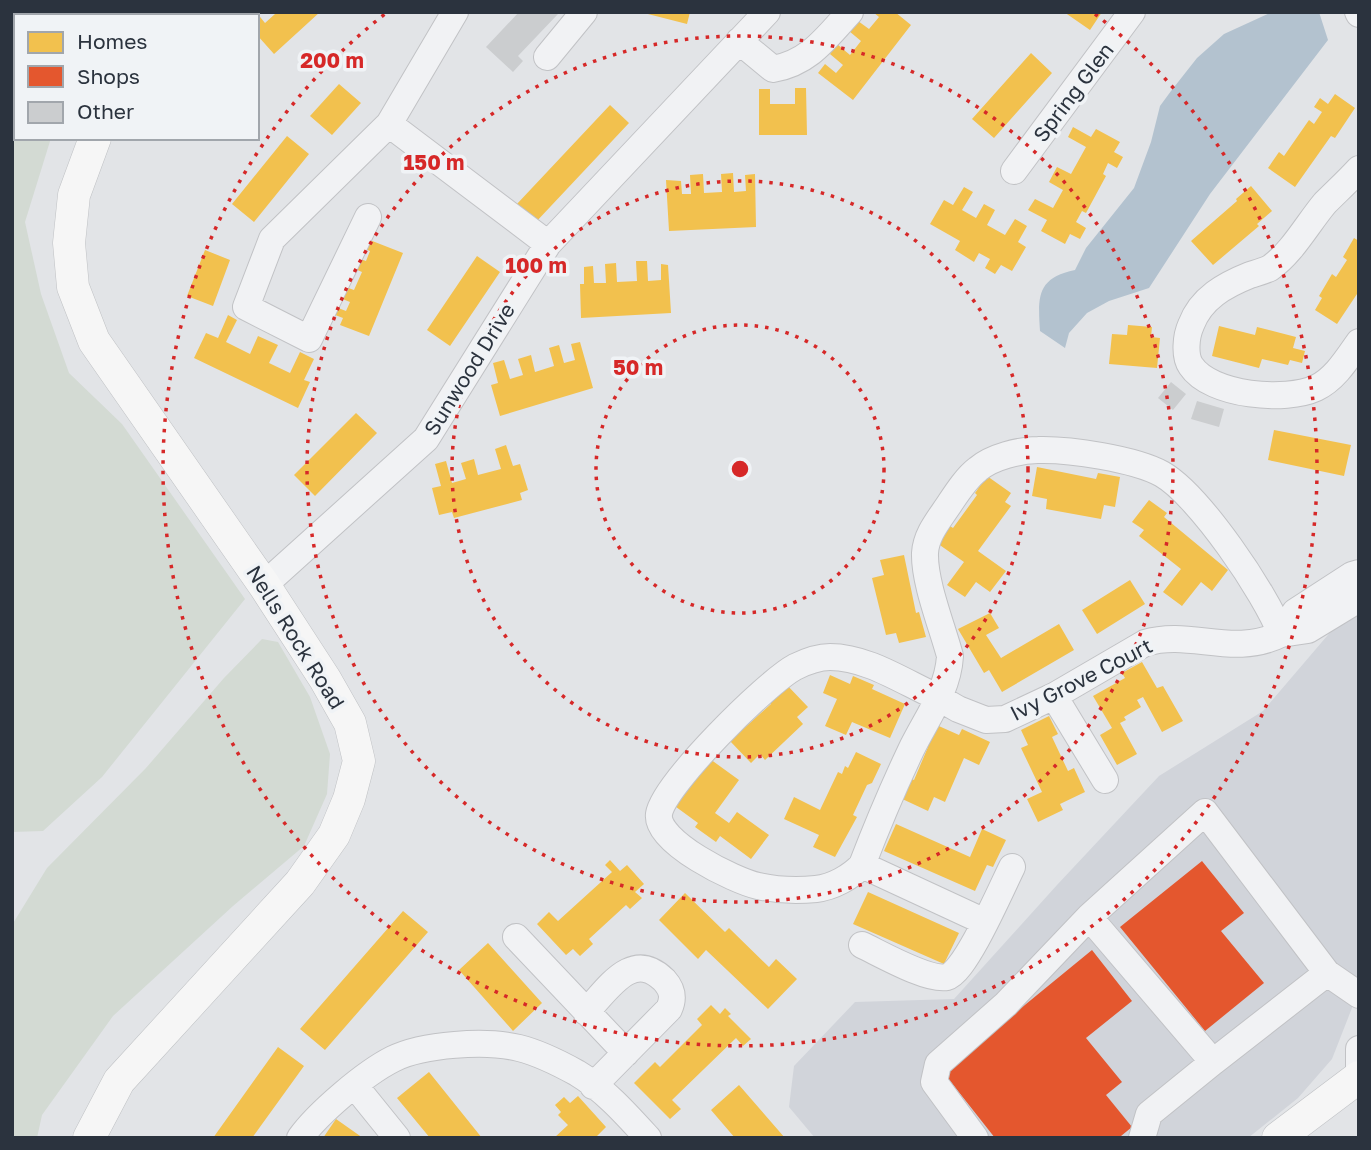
<svg xmlns="http://www.w3.org/2000/svg" width="1371" height="1150" viewBox="0 0 1371 1150" font-family="'Golos Text',sans-serif">
<style>
.built{fill:#d1d4da}
.green{fill:#d3dad3}
.water{fill:#b3c2cf}
.homes{fill:#f2c14e}
.shops{fill:#e4572e}
.building{fill:#cbcdcf}
.lines{fill:none;stroke-linecap:round;stroke-linejoin:round}
.minor-casing{stroke:#c1c2c5;stroke-width:28}
.major-casing{stroke:#bfc1c4;stroke-width:33}
.minor{stroke:#f1f2f4;stroke-width:26}
.major{stroke:#f6f6f6;stroke-width:32}
.ring{fill:none;stroke:#d62828;stroke-width:3.5;stroke-dasharray:3.5 7}
.labels{text-anchor:middle;dominant-baseline:central;stroke-width:7;stroke-linejoin:round;paint-order:stroke}
.street-label{font-size:21px;fill:#2b333e;stroke:#f0f3f6}
.centre{fill:#d62828;stroke:#f0f3f6;stroke-width:3.5}
.ring-label{font-size:21px;text-anchor:middle;font-weight:bold;fill:#d62828;stroke:#f0f3f6;stroke-width:7;stroke-linejoin:round;paint-order:stroke}
</style>
<rect width="100%" height="100%" fill="#e2e4e7"/>
<path class="built" d="M1359 613V990L1332 1059 1298 1098 1248 1138H815L789 1107 794 1066 855 1002 954 999 1057 885 1159 776 1263 711 1333 629Z"/>
<path class="green" d="M12 12H128L126 16H16V138H51L25 222 41 294 69 373 122 424 245 599 102 777 43 831 12 832Z
M262 639 278 642 310 697 330 754 327 794 304 846 233 906 113 1016 42 1115 37 1138H12V925L47 868 146 768 224 678Z"/>
<path class="water" d="M1272 12H1319L1328 40 1210 194 1149 288 1109 301 1087 313 1069 333 1065 348 1040 331C1038 298 1036 278 1075 270L1086 248 1134 188 1151 142 1160 106 1171 91 1197 58 1224 34Z"/>
<path class="homes" d="M253 12H256L265 23 275 14 273 12H320L274 54 257 35V16H249Z
M640 12H690L687 24Z
M873 12H895L911 25 853 100 818 73 825 64 836 73 843 65 830 54 837 44 850 55 861 41 849 31 858 21 869 29 879 17Z
M1064 12H1102L1090 30Z
M1031 53 1052 73 994 138 972 119Z
M339 84 361 103 332 135 310 116Z
M795 88H806L807 135H759V89H770V104H795Z
M1335 94 1355 108 1335 138 1331 136 1295 187 1268 168 1279 152 1284 156 1309 120 1314 124 1322 112 1314 107 1320 98 1328 104Z
M610 105 629 123 535 223 516 205Z
M1073 127 1091 137 1096 129 1120 142 1114 152 1123 157 1117 168 1108 163 1103 174 1106 176 1086 213 1082 211 1076 222 1086 228 1080 239 1070 234 1065 244 1041 231 1047 220 1028 210 1035 199 1053 208 1063 190 1049 182 1057 167 1071 174 1086 147 1068 137Z
M287 136 309 154 254 222 232 204Z
M733 173 734 192 746 191 745 175 755 174 756 227 669 231 666 180 681 181 682 194H691L690 175 703 174 704 193 722 192 721 174Z
M1251 186 1272 211 1257 224 1259 226 1213 265 1191 241 1237 201 1236 199Z
M964 187 973 192 962 210 976 218 984 204 995 210 987 225 1005 235 1015 219 1027 226 1018 242 1026 247 1012 271 1001 265 995 274 985 268 990 259 979 253 974 262 955 250 960 241 930 224 944 200 953 205Z
M362 237 403 253 369 336 340 325 343 318 330 313 333 306 346 311 350 302 335 296 340 285 354 290 362 272 348 266 352 256 366 261 370 251 358 246Z
M1354 238 1359 241V291L1337 324 1315 310 1322 298 1319 296 1332 274 1336 277 1347 260 1343 257Z
M205 250 230 260 213 306 187 296Z
M477 256 500 272 450 346 427 330Z
M636 261H647L648 281 661 280V264L668 265 671 313 581 318 580 284H584V267L593 266 594 283H606L605 264 616 263 617 282 637 281Z
M228 315 237 320 226 342 250 354 258 336 278 345 269 363 290 373 300 352 314 359 304 380 310 382 298 408 194 358 206 333 218 338Z
M1128 325 1152 327 1151 337 1160 338 1157 368 1109 364 1112 334 1127 335Z
M1219 326 1255 335 1257 327 1296 337 1293 348 1305 351 1302 363 1290 360 1288 365 1262 359 1259 368 1212 356Z
M580 342 593 388 500 416 491 385 498 383 493 363 504 360 510 379 523 375 518 359 531 355 535 372 554 366 549 348 559 345 564 363 575 360 571 344Z
M356 413 377 433 315 496 294 475Z
M1274 430 1351 445 1344 476 1268 460Z
M506 445 513 466 520 464 528 490 520 493 522 500 454 518 452 512 439 515 432 488 441 486 435 464 446 461 452 483 466 479 461 463 474 459 478 475 501 469 495 449Z
M1037 467 1096 479 1098 473 1120 477 1115 507 1104 505 1101 519 1046 509 1047 499 1032 496Z
M987 476 1011 493 1005 502 1011 506 978 551 1006 571 990 592 976 582 965 597 947 585 964 562 934 541 947 524 953 528 977 495 975 493Z
M1149 500 1167 513 1164 517 1228 570 1212 591 1201 582 1182 606 1163 592 1181 569 1139 536 1144 530 1132 522Z
M904 555 916 613 919 612 926 637 899 643 896 633 886 635 872 578 884 575 880 560Z
M1130 580 1145 604 1097 634 1082 610Z
M990 613 999 628 986 635 1001 658 1059 624 1074 650 1002 692 989 670 984 673 958 629Z
M1142 662 1157 688 1163 686 1183 721 1162 732 1143 697 1137 700 1141 707 1124 717 1126 720 1120 723 1137 754 1117 765 1100 735 1112 728 1093 696 1125 678 1122 673Z
M830 675 850 684 853 676 874 685 872 689 905 704 890 738 852 722 846 735 825 726 837 699 823 693Z
M785 683 808 707 797 717 803 724 765 760 760 754 751 763 730 741 771 704 768 700Z
M1049 716 1058 734 1052 737 1068 771 1074 768 1085 792 1060 804 1063 810 1038 822 1027 799 1042 792 1021 748 1028 745 1021 730Z
M932 723 959 735 962 729 990 742 979 765 964 758 945 802 934 797 928 811 898 797 907 777 914 780 928 747 922 744Z
M856 752 881 764 872 783 867 785 853 815 857 817 835 857 813 847 819 835 784 819 794 797 820 810 838 772 842 774 845 766 848 768Z
M710 759 739 780 715 813 729 823 737 812 769 835 751 859 720 836 716 842 695 827 698 823 672 804 685 787 688 790Z
M896 824 970 857 982 829 1006 840 993 867 987 865 975 891 884 851Z
M610 860 620 871 627 865 644 884 635 892 642 898 630 909 626 905 589 939 593 944 580 956 573 949 566 955 537 924 549 912 558 921 612 872 605 865Z
M868 892 959 933 944 964 853 924Z
M685 893 725 932 729 928 769 967 776 959 797 979 768 1009 706 950 698 959 659 920Z
M403 911 428 932 325 1050 300 1029Z
M488 943 542 1003 513 1031 459 970Z
M711 1005 720 1014 725 1008 731 1014 728 1016 751 1039 743 1046 736 1038 672 1100 681 1109 670 1119 634 1083 655 1062 660 1067 702 1025 697 1019Z
M278 1047 304 1066 252 1138H213Z
M429 1072 482 1138H430L397 1098Z
M739 1085 785 1138H735L711 1110Z
M578 1096 606 1127 595 1138H554L568 1125 558 1115 561 1112 555 1105 564 1097 570 1103Z
M336 1119 363 1138H323Z"/>
<path class="shops" d="M1202 861 1244 913 1221 931 1264 983 1205 1031 1120 927Z
M1092 950 1132 1001 1086 1038 1122 1082 1106 1095 1132 1127 1121 1136 1122 1138H995L943 1072Z"/>
<path class="building" d="M519 12 558 14 518 56 523 61 513 72 486 47Z
M1171 382 1186 394 1173 410 1158 398Z
M1197 401 1224 409 1219 427 1191 419Z"/>
<g class="lines">
<defs>
<path id="minor" d="M1358 12 1359 14
M739 41 773 69C809 63 826 38 850 12
M547 57 584 12
M389 124 548 244
M1359 169C1348 181 1336 192 1325 203 1308 223 1292 253 1270 268 1264 271 1256 273 1250 275 1225 285 1201 298 1191 325 1186 336 1184 356 1191 366 1211 396 1286 402 1316 388 1335 379 1347 359 1359 342
M1014 171 1132 12
M368 217 309 339 246 307 272 239 389 124 455 12
M264 585 426 439 548 244 767 12
M1281 634 1295 612 1352 575 1359 573
M1281 634 1308 630 1359 599
M1054 696 1105 780
M939 698C905 683 868 657 830 657 819 657 805 662 795 667 767 682 663 785 659 814 655 842 735 881 758 886 776 890 797 891 816 889 833 887 851 877 862 865 877 826 893 788 911 750 926 719 948 691 950 656 942 626 924 582 925 553 926 535 938 521 948 506 956 494 966 478 978 469 992 457 1020 450 1038 450 1069 449 1135 459 1162 474 1199 495 1266 594 1281 634 1232 658 1191 629 1145 643L1054 696 1005 719 986 720 958 709 939 698
M862 865 985 922
M516 937 626 1053
M862 945C881 954 928 981 947 977 965 973 1002 887 1012 867
M1327 973 1213 1062 1089 917 1205 812 1327 973 1359 995
M586 1012C609 988 632 949 664 980 673 990 674 998 669 1009L593 1086
M1359 1049V1066
M355 1086 397 1138
M300 1138C318 1113 365 1073 393 1059 423 1044 486 1040 519 1048 539 1053 559 1063 577 1073 604 1089 627 1115 648 1138
M975 1138 934 1082 938 1064 1006 1004 1089 917
M1142 1138 1149 1114 1213 1062"/>
<path id="major" d="M167 16 170 12
M89 1138 119 1081 300 883 334 835 349 799 359 761 350 723 325 679 264 585 94 341 73 287 69 243 74 195 95 138
M1278 1138 1359 1077"/>
</defs>
<use href="#minor" class="minor-casing"/>
<use href="#major" class="major-casing"/>
<use href="#minor" class="minor"/>
<use href="#major" class="major"/>
</g>
<g class="ring">
<circle cx="740" cy="469" r="144"/>
<circle cx="740" cy="469" r="288"/>
<circle cx="740" cy="469" r="433"/>
<path d="M1095 14A577 577 0 1 1 385 14"/>
</g>
<g class="labels">
<g class="street-label">
<text transform="translate(1073 92) rotate(-53)">Spring Glen</text>
<text transform="translate(469 369) rotate(-58)">Sunwood Drive</text>
<text transform="translate(296 637) rotate(58)">Nells Rock Road</text>
<text transform="translate(1081 679) rotate(-27)">Ivy Grove Court</text>
</g>
</g>
<circle cx="740" cy="469" r="10" class="centre"/>
<g class="ring-label">
<text x="332" y="68">200 m</text>
<text x="434" y="170">150 m</text>
<text x="536" y="273">100 m</text>
<text x="638" y="375">50 m</text>
</g>
<rect width="1371" height="1150" fill="none" stroke="#2b333e" stroke-width="28"/>
<rect x="14" y="14" width="245" height="126" fill="#f0f3f6" stroke="#a1a6ac" stroke-width="2"/>
<rect x="28" y="32" width="35" height="21" fill="#f2c14e" stroke="#a1a6ac" stroke-width="2"/>
<text x="77" y="49" font-size="21" fill="#2b333e">Homes</text>
<rect x="28" y="66" width="35" height="21" fill="#e4572e" stroke="#a1a6ac" stroke-width="2"/>
<text x="77" y="84" font-size="21" fill="#2b333e">Shops</text>
<rect x="28" y="102" width="35" height="21" fill="#cbcdcf" stroke="#a1a6ac" stroke-width="2"/>
<text x="77" y="119" font-size="21" fill="#2b333e">Other</text>
</svg>
